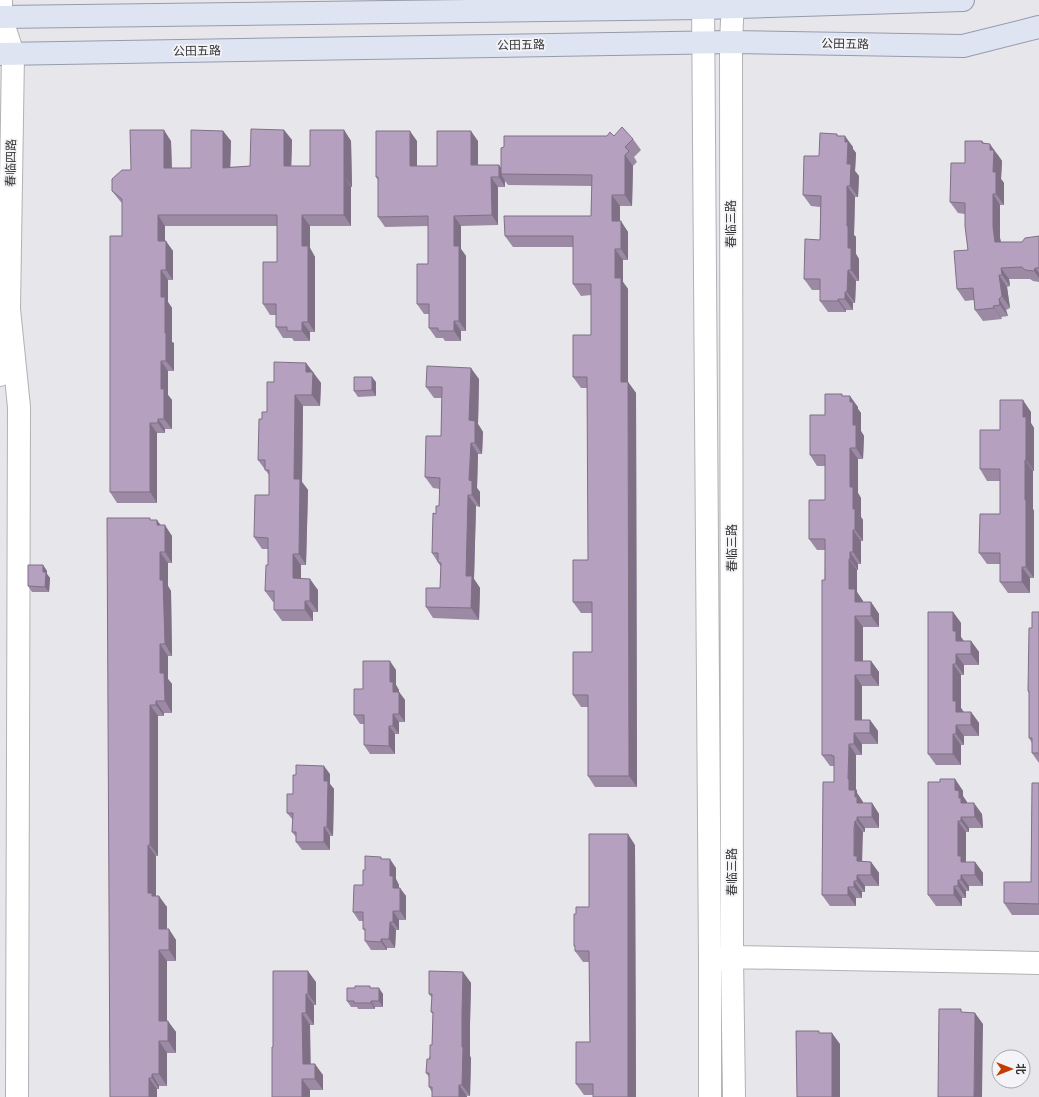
<svg xmlns="http://www.w3.org/2000/svg" width="1039" height="1097" viewBox="0 0 1039 1097" font-family="Karla,'Noto Sans SC',sans-serif">
<style>
.lines{fill:none;stroke-linecap:round;stroke-linejoin:round}
.minor-casing{stroke:#b2b1b5;stroke-width:24}
.major-casing{stroke:#969bab;stroke-width:24}
.minor{stroke:#fff;stroke-width:22}
.major{stroke:#dfe4f3;stroke-width:22}
.wall{fill:#9c8aa5}
.shaded-wall{fill:#7f7086}
.building{fill:#b5a0c0;stroke:#7f7086}
.labels{text-anchor:middle;dominant-baseline:central;stroke-width:3.5;stroke-linejoin:round;paint-order:stroke}
.street-label{font-size:12px;fill:#343435;stroke:#f4f3f7}
</style>
<rect width="100%" height="100%" fill="#e7e6ea"/>
<g class="lines">
<defs>
<path id="minor" d="M703 0 710 960V1097
M733 0 731 42 732 957 734 1097
M9 309 19 407 17 1097
M0 375 9 309 13 54 1 17V0
M718 959 732 957 1039 963"/>
<path id="major" d="M0 17 703 8 963 0
M0 54 731 42 963 46 1039 27"/>
</defs>
<use href="#minor" class="minor-casing"/>
<use href="#major" class="major-casing"/>
<use href="#minor" class="minor"/>
<use href="#major" class="major"/>
</g>
<path class="wall" d="M284 130 292 140 291 166H310L344 130 351 141 352 187H351V226H310V248L315 257V332H310V341H294L292 338H283L276 327V315H270L263 304 277 262V226H165V241L173 251V280H168V302L172 308V342L174 343V371H168V395L172 400V429H165V433H157V503H117L110 492 122 236V203L120 201 112 191 131 170 171 141 172 168H191L223 131 231 141 230 167 250 166Z
M837 134 838 136 853 147V149L856 153 855 171 859 176 858 197H855L854 235 856 237V254L859 259V281H856L855 303H853V310H846V312H828L820 301V290H812L804 279 820 240V207L811 206 803 195 819 156Z
M614 136 633 139 641 150 634 157 637 162 633 166 632 206H620V221L628 232V260H623V282L628 289V382L636 393 637 787H595L588 776V707H581L573 695 592 652V613H581L573 602 588 560V465L587 388H581L573 377 591 335V295L581 296 573 284V247H513L505 236 591 216 592 186 508 185 505 181V187H498V225L461 226V249L466 256V331H461V341H445L443 338H436L429 328V314H424L417 304 428 264V226L385 227 378 217V180L376 177 417 141V166H437L478 141V165H499L501 168Z
M982 141 984 143 998 155 1002 161 1001 179 1004 183V205H1000V238L1001 242H1022L1039 236V282L1033 281 1030 279H1009L1010 286 1007 287 1010 308 1006 310 1008 316 1001 317 1002 319 983 321 975 310 974 300 965 301 957 289 968 250 965 214 958 213 950 202 965 163Z
M306 363 321 383 320 406H303L302 482 308 490 306 565H301V579L318 590V612H313V621H282L274 610V602H273L265 591 268 565V549H262L254 537 269 495V475L258 460 262 419 267 412 274 382Z
M479 379 478 424 483 432 482 454H478L477 488 480 492V507L476 506 474 579 480 588 479 620 433 618 426 607 440 588 441 567 432 553 436 514 439 506 440 489 433 488 425 477 441 436 442 398H434L426 387Z
M376 382V396L358 397 354 391Z
M843 396 858 407V409L861 413V431L864 436 863 459H858V493L861 498V517L863 520V541H861V564H858V570H857V592L863 601V602H871L879 614V627H863V661H871L879 672V686H862V720H870L878 731V744H862V755H856V789L857 791V793L863 802V803H872L879 814V828H865V832H863L862 839V861L871 862 879 873V886H865V892H862V898H856V906H830L822 895 834 782V766H830L822 755 825 550H817L809 539 825 500V466H817L810 455 825 415Z
M1031 412V423L1034 428V471H1033V509L1034 511V578H1030V593H1008L1000 582V564H987L979 553 1000 514V481H987L980 469Z
M151 520 160 525 172 536V563H168V586L171 591 172 656H168V679L172 684V713H164V716H158V856H156V896L167 907V929L176 940V961H167V1021L176 1032V1053H167V1086H159V1089H157V1097H110Z
M43 565 47 571V574L50 578 49 592H32L28 586Z
M953 612 961 623V637L964 641H971L979 652V665H964V675H961V708L964 712H971L979 723V736H964V745H961V765H936L928 754Z
M1039 612V763L1032 753V743L1029 738V693L1028 691 1032 628Z
M396 670V685L399 690V692L405 700V722H399V734H395V754H370L364 745V724H360L354 715 363 689Z
M330 774V784L334 789 333 836H330V850H302L296 842V837L292 832 293 820 287 813 293 794Z
M955 779 963 791V796L967 802V803L982 814 983 828H969V832H966V862H975L983 873V886H969V891H966V898H962V906H936L928 895Z
M1039 783V915H1012L1004 903 1031 882Z
M635 845 636 1097H593V1095H584L576 1084 590 1042 589 962H583L575 951V947L574 946 576 914 589 907Z
M383 859 396 868V879L399 885V888L406 896V920H399V930H396L395 948H387V950H371L365 941V931L363 929V921H359L353 912 363 885 365 870Z
M273 971 316 982V1005H314V1025H310V1064L323 1075V1090H310V1097H272L273 1047Z
M463 972 471 983 470 1024V1056L471 1058 470 1096 432 1092 429 1087V1077L426 1073 432 1045 433 1014 431 1012 432 998 429 994Z
M372 988 383 994V1007H375V1009H358L357 1007H351L347 1001Z"/>
<path class="shaded-wall" d="M164 130 171 141 172 178 164 168Z
M284 130 292 140 291 177 284 166Z
M344 130 351 141 352 187 344 177Z
M223 131 231 141 230 178 223 168Z
M410 131 417 141V175L410 166Z
M471 131 478 141V174L471 165Z
M845 136 853 147V149L856 153 855 171 859 176 858 197 850 186 845 142Z
M990 144 1002 161 1001 179 1004 183V205L996 194 990 150Z
M625 155 633 166 632 206 625 195Z
M499 165 505 174H501L505 181V187L499 177Z
M344 177 351 187V226L344 215Z
M491 177 498 187V225L492 215Z
M847 186 855 197 854 235 856 237V254L859 259V281L851 270 848 248 847 226Z
M993 194 1000 205V238L1003 253 995 242 993 227Z
M612 195 620 206V232L612 221Z
M158 215 165 226V251L158 241Z
M302 215 310 226V248L315 257V332L308 322 302 246Z
M454 216 461 226V249L466 256V331L459 321 454 246Z
M621 221 628 232V260L621 249Z
M166 241 173 251V280L166 270Z
M615 249 623 260V282L628 289V393L621 382 615 278Z
M1001 268 1009 279 1010 286 1002 275Z
M1035 268 1039 273V278L1034 271Z
M161 270 168 280V302L172 308V342L174 343V371L166 361 165 333 161 297Z
M848 270 856 281 855 303 847 292Z
M999 275 1007 287 1010 308 1002 296Z
M845 292 853 303V310L845 299Z
M838 299 846 310V312L838 301Z
M999 299 1006 310 1008 316 1000 305Z
M993 306 1001 317 1002 319 994 308Z
M454 321 461 331V341L454 331Z
M302 322 310 332V341L302 331Z
M161 361 168 371V395L172 400V429L164 419 161 389Z
M306 363 321 383 320 406 312 395 306 372Z
M471 368 479 379 478 424 483 432 482 454 475 443 469 420Z
M372 377 376 382V396L372 390Z
M628 382 636 393 637 787 629 776Z
M295 395 303 406 302 482 308 490 306 565 299 554 294 479Z
M850 396 858 407V409L861 413V431L864 436 863 459 856 448 850 402Z
M1023 400 1031 412V423L1034 428V471L1026 460 1023 417Z
M158 419 165 429V433L158 423Z
M150 423 157 433V503L150 492Z
M471 443 478 454 477 488 480 492V507L472 495 469 480Z
M850 448 858 459V493L861 498V517L863 520V541L855 530 850 487Z
M1025 460 1033 471V509L1034 511V578L1026 567 1025 500Z
M468 495 476 506 474 579 480 588 479 620 471 608 466 576Z
M157 520 165 531 157 525Z
M165 525 172 536V563L165 552Z
M853 530 861 541V564L853 552Z
M160 552 168 563V586L171 591 172 656 165 644 160 580Z
M850 552 858 564V570L850 559Z
M293 554 301 565V590L293 578Z
M849 559 857 570V592L863 601V614L855 602 849 589Z
M43 565 47 571V574L50 578 49 592 45 587 43 572Z
M1022 567 1030 578V593L1022 582Z
M310 579 318 590V612L310 601Z
M305 601 313 612V621L305 610Z
M871 602 879 614V627L871 616Z
M953 612 961 623V637L964 642 956 641 953 631Z
M855 616 863 627V672L855 661Z
M971 641 979 652V665L971 654Z
M160 644 168 656V679L172 684V713L165 701 160 673Z
M956 654 964 665V675L956 664Z
M390 661 396 670V685L399 690V692L405 700V722L399 714 393 692 390 682Z
M871 661 879 672V686L871 675Z
M953 664 961 675V708L964 713 956 712 953 701Z
M855 675 862 686V731L855 720Z
M156 701 164 713V716L156 705Z
M150 705 158 716V856L150 845Z
M971 712 979 723V736L971 725Z
M393 714 399 722V734L393 726Z
M870 720 878 731V744L870 733Z
M956 725 964 736V745L956 734Z
M389 726 395 734V754L389 746Z
M854 733 862 744V755L854 744Z
M953 734 961 745V765L953 754Z
M849 744 856 755V789L857 791V793L863 802V806L865 814 849 790 848 779Z
M324 766 330 774V784L334 789 333 836 327 827 324 781Z
M955 779 963 791V796L967 802V806L961 803 955 790Z
M872 803 879 814V828L872 817Z
M974 803 982 814 983 828 975 817Z
M857 817 865 828V832L857 821Z
M961 817 969 828V832L961 821Z
M855 821 863 832 862 864 857 861 854 856Z
M958 821 966 832V863L969 873 958 856Z
M324 827 330 836V850L324 842Z
M628 834 635 845 636 1097H628Z
M148 845 156 856V900L159 896 167 907V940L159 929 148 893Z
M390 859 396 868V879L399 885V896L393 888 390 876Z
M871 862 879 873V886L871 875Z
M975 862 983 873V886L975 875Z
M857 875 865 886V892L857 881Z
M961 875 969 886V891L961 880Z
M958 880 966 891V898L958 886Z
M854 881 862 892V898L854 887Z
M954 886 962 898V906L954 895Z
M848 887 856 898V906L848 895Z
M400 888 406 896V920L400 911Z
M393 911 399 920V930L393 922Z
M390 922 396 930 395 948 389 939Z
M169 929 176 940V961L169 950Z
M381 939 387 948V950L381 942Z
M159 950 167 961V1032L159 1021Z
M308 971 316 982V1005L308 994Z
M463 972 471 983 470 1024V1056L471 1058 470 1096 462 1085V1013Z
M379 988 383 994V1007L379 1001Z
M306 994 314 1005V1025L306 1013Z
M371 1001 375 1007V1009L371 1003Z
M302 1013 310 1025 311 1075 303 1064Z
M975 1013 983 1024 982 1097H974Z
M168 1021 176 1032V1053L168 1041Z
M832 1033 840 1044V1097H832Z
M159 1041 167 1053V1086L159 1074Z
M315 1064 323 1075V1090L315 1079Z
M152 1074 159 1086V1089L152 1078Z
M149 1078 157 1089V1097H149Z
M302 1079 310 1090V1097H302Z
M459 1085 467 1096V1097H459Z"/>
<path class="building" d="M622 127 633 139 625 147 629 151 625 155V195H612V221H621V249H615V278H621V382H628L629 776H588V695H573V652H592V602H573V560H588L587 377H573V335H591V284H573V236H505L504 216H591L592 175 501 174V148L504 147V136H607L610 132 614 136Z
M251 129 284 130V166H310V130H344V215H302V246H308V322H302V331H287V327H276V304H263V262H277V215H158V241H166V270H161V297H165V333H166V361H161V389H164V419H158V423H150V492H110V236H122V199L112 191V179L122 170H131L130 130H164V168H191V130L223 131V168L250 166Z
M376 131H410V166H437V131H471V165H499V177H491L492 215 454 216V246H459V321H454V331H438V328H429V304H417V264H428V216L378 217V177H376Z
M820 133 837 134V136H845V142H848L847 164H851L850 186H847V226H848V248H851V270H848L847 292H845V299H838V301H820V279H804L805 239 820 240 821 196 803 195 804 156H819Z
M965 141H982V143L990 144V150H994L993 172H996V194H993V227L995 242H1022L1025 238 1039 236V268H1035L1034 271 1025 270 1022 267 1001 268 1002 275H999L1002 296 999 299 1000 305 993 306 994 308 975 310 973 288 957 289 954 251 968 250 965 226V203L950 202 951 163H965Z
M274 362 306 363V372H313L312 395H295L294 479H300L299 554H293V578L310 579V601H305V610H274V591H265L266 565H268V538L254 537 255 495H269V470H265V460H258L259 419H262V412H267V382H274Z
M427 366 471 368 469 420 475 421V443H471L469 480 472 481V495H468L466 576H472L471 608 426 607V588H440L441 563 438 562V553H432L433 513 436 514V506H439L440 478 425 477 426 436H441L442 387H426Z
M354 377H372V390L354 391Z
M825 394H842V396H850V402H853V425H856V448H850V487H853V509H855V530H853V552H850V559H849V589H855V602H871V616H855V661H871V675H855V720H870V733H854V744H849L848 779H849V790H855V797H857V803H872V817H857V821H855L854 828V856H857V861L871 862V875H857V881H854V887H848V895H822L823 782H834V756H832V755H822V580H825V539H809V500H825V455H810V415H825Z
M1000 400H1023V417H1026V460H1025V500H1026V567H1022V582H1000V553H979L980 514H1000V469H980V430H1000Z
M107 518H150V520H157V525H165V552H160V580H163L165 644H160V673H164L165 701H156V705H150V845H148V893H152V896H159V929H169V950H159V1021H168V1041H159V1074H152V1078H149V1097H110Z
M28 565H43V572H46L45 587 28 586Z
M928 612H953V631H956V641H971V654H956V664H953V701H956V712H971V725H956V734H953V754H928Z
M1032 612H1039V753H1032V738H1029V691H1028L1029 628H1032Z
M363 661H390V682H393V692H399V714H393V726H389V746L364 745V715H354V689H363Z
M296 765 324 766V781H328L327 827H324V842H296V832H292L293 813H287V794H293V775H296Z
M940 779H955V790L959 791V798H961V803H974L975 817H961V821H958V856H961V862H975V875H961V880H958V886H954V895H928V782H940Z
M1032 783H1039V904L1004 903V882H1031Z
M589 834H628V1097H593V1084H576V1042H590L589 951H575V946H574V914H576V907H589Z
M365 856 381 857V859H390V876H393V888H400V911H393V922H390L389 939H381V942L365 941V929H363V912H353L354 885H363V870H365Z
M273 971H308V994H306V1013H302L303 1064H315V1079H302V1097H272V1047H273Z
M429 971 463 972 462 1013V1047H463L462 1085H459V1097H432V1087H429V1073H426L427 1059H430V1045H432L433 1012H431L432 994H429Z
M355 986H370V988H379V1001H371V1003H354V1001H347V988H355Z
M939 1009H961V1012L975 1013 974 1097H938Z
M796 1031H819V1033H832V1097H797Z"/>
<g class="labels">
<g class="street-label">
<text transform="translate(845 44) rotate(1)">公田五路</text>
<text transform="translate(521 45) rotate(-1)">公田五路</text>
<text transform="translate(197 51) rotate(-1)">公田五路</text>
<text transform="translate(11 163) rotate(-89)">春临四路</text>
<text transform="translate(731 224) rotate(-90)">春临三路</text>
<text transform="translate(732 548) rotate(-90)">春临三路</text>
<text transform="translate(732 872) rotate(-90)">春临三路</text>
</g>
</g>
<g transform="translate(1011 1069) rotate(90)"><circle r="19" fill="#f4f3f7" stroke="#a7a7a9"/>
<path d="M0-3L7 15L0 10L-7 15Z" fill="#c33c00"/>
<text y="-6" font-size="11" font-weight="bold" text-anchor="middle" fill="#343435">北</text>
</g>
</svg>
